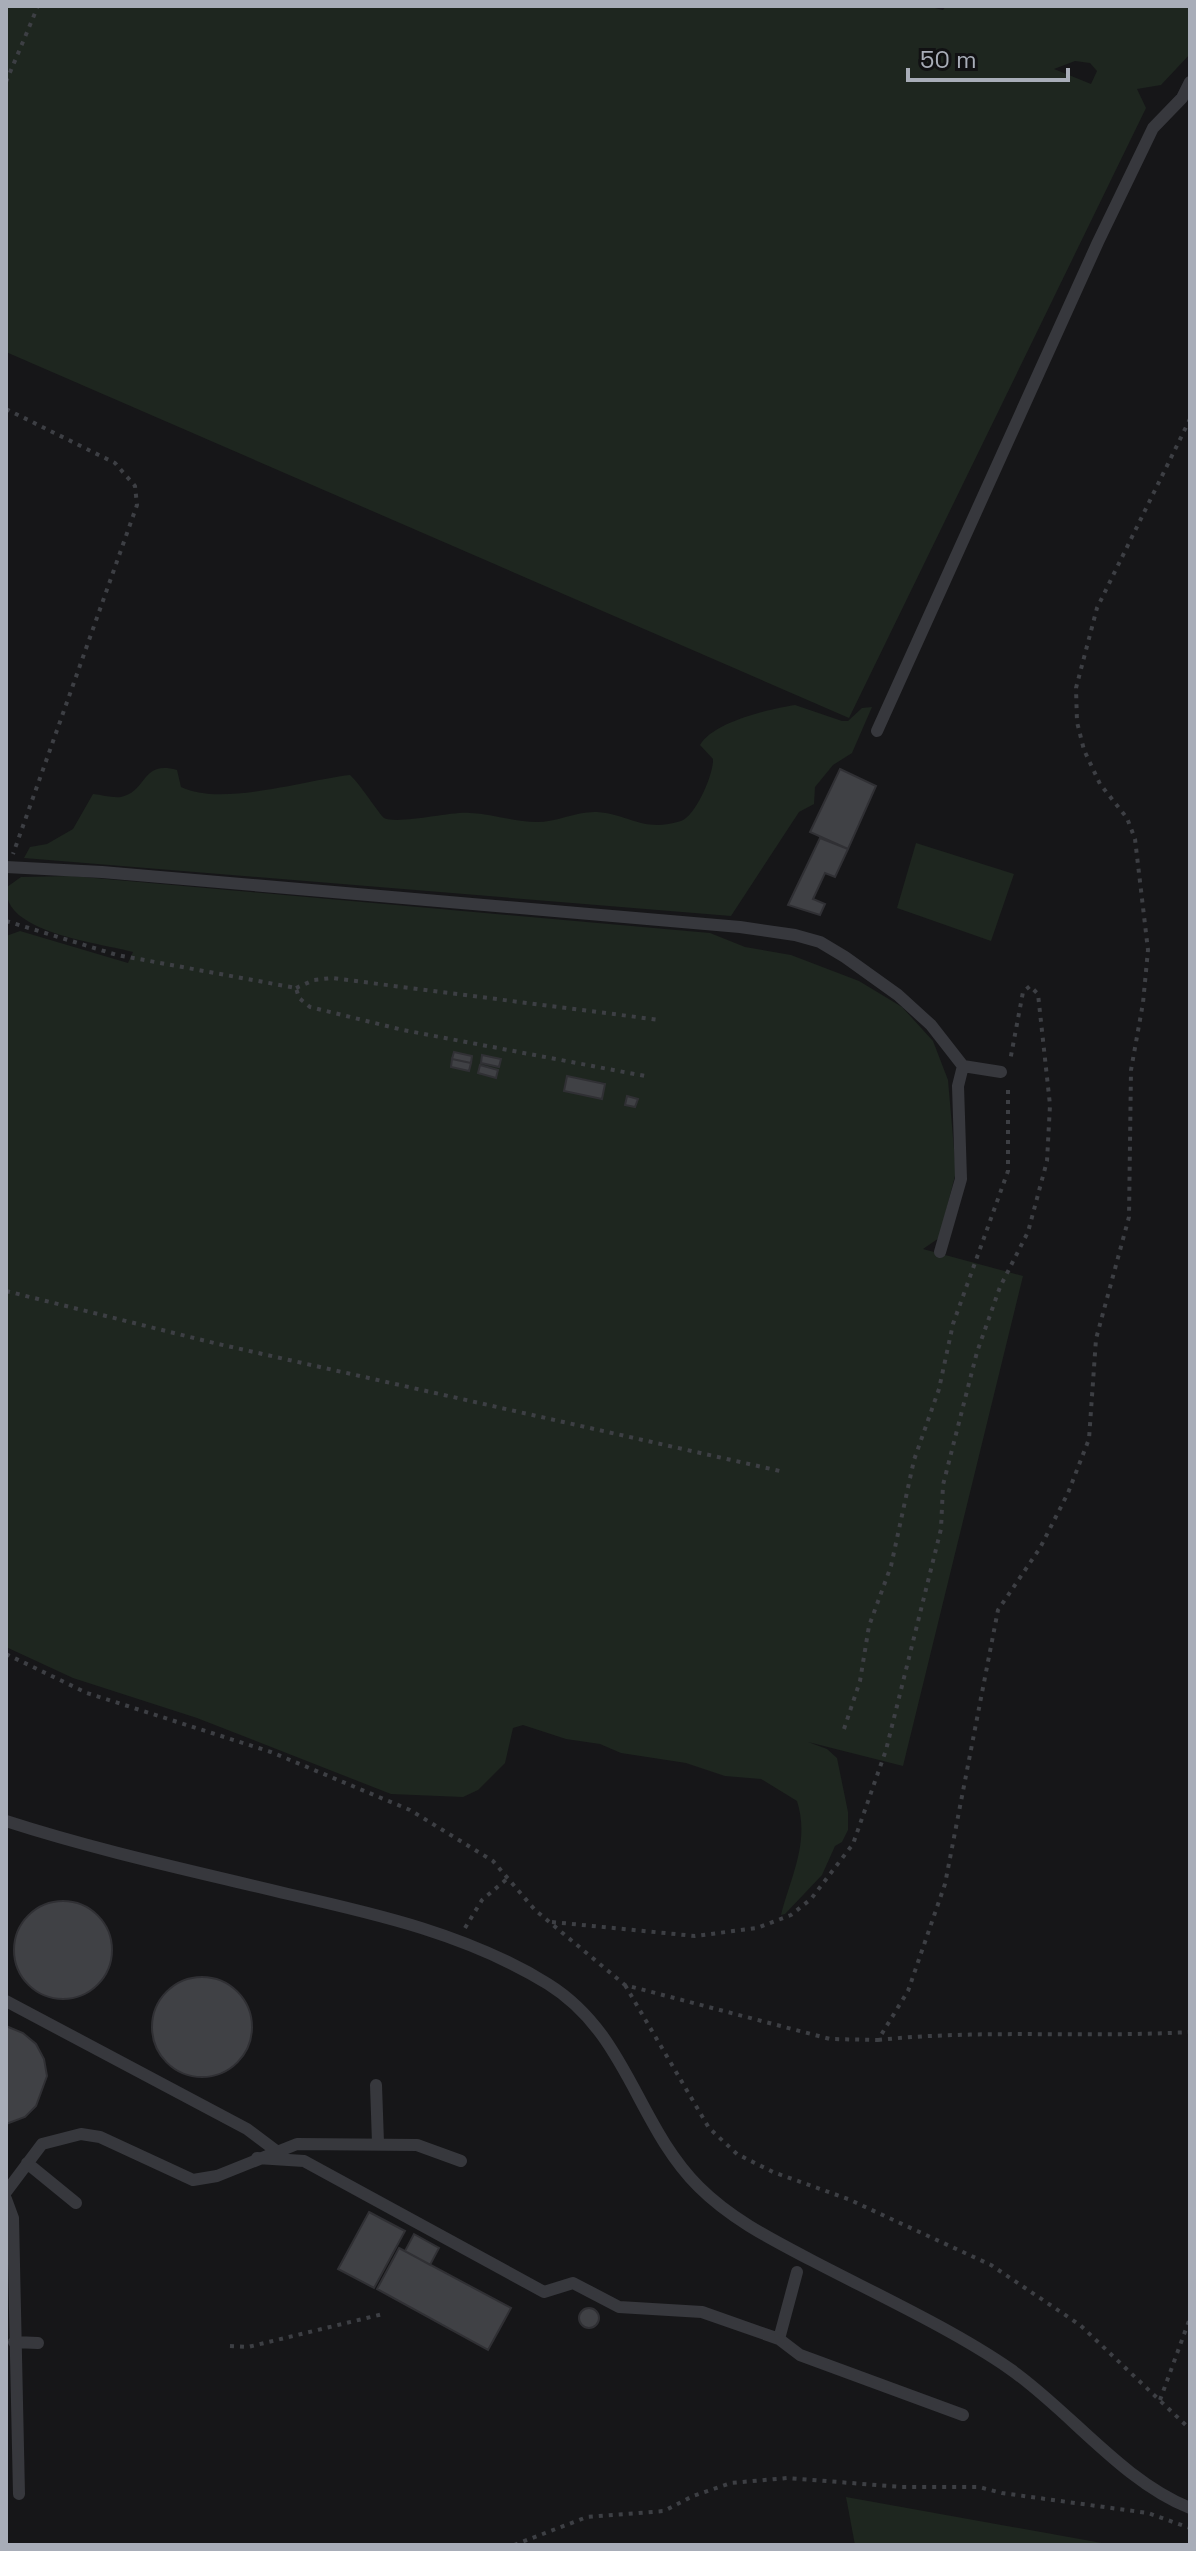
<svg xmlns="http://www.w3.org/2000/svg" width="1196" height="2551" viewBox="0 0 1196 2551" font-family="'Space Grotesk',sans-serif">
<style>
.green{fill:#1e261f;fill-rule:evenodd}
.building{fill:#404145;stroke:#303034;stroke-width:2}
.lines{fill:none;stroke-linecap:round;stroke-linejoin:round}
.path{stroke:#3d3f44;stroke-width:4;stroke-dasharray:4 6;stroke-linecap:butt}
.service{stroke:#37383d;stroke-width:12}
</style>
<rect width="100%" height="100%" fill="#161618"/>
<path class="green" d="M6 6H927L943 10 946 6H1190V54L1161 85 1137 89 1146 108 849 718 6 352ZM1075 61 1090 63 1097 71 1091 84 1054 69Z
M795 705 842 721H848L862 708 872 707 852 753 833 765 815 787 814 804 799 812 731 916 24 858 30 847 47 844 73 829 93 794C102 795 112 798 121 797 148 791 141 760 177 770L181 787C221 807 305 780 350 775 360 784 380 815 384 818 398 825 452 811 470 813 492 814 515 822 537 822 557 822 577 811 597 812 629 814 643 833 681 821 696 816 714 773 713 759L700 745C713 722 769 709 795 705Z
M916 843 1014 874 991 941 897 908Z
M72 876 710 933 745 947 791 955 859 981 902 1007 933 1041 948 1080 956 1172 939 1238 923 1249 1023 1276 903 1766 808 1742 827 1749 837 1758 848 1812V1830L842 1842 835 1846 822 1875 785 1914 781 1915C791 1876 810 1842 797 1801L761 1779 725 1776 686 1763 621 1753 600 1744 566 1739 523 1725 513 1728 505 1763 478 1790 463 1797 391 1794 197 1718 73 1678 6 1647V936L20 931 128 963 133 952C103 943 0 933 7 887L21 877ZM568 1076 605 1083 602 1098Z
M846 2497 1113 2545H855Z"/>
<path class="building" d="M840 769 876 786 848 849 810 832Z
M820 838 848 849 835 877 825 873 813 899 825 904 820 915 788 905Z
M454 1052 472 1056 471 1063 452 1059Z
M482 1055 501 1059 499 1067 481 1063Z
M452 1059 471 1063 469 1071 451 1067Z
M480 1065 498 1070 496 1078 478 1073Z
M567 1076 605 1084 602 1099 564 1091Z
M627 1096 638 1099 635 1107 625 1105Z
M14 1950a49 49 0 1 1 98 0a49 49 0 1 1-98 0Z
M152 2027a50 50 0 1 1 100 0a50 50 0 1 1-100 0Z
M6 2026 23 2033 36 2044 44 2059 47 2076 36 2106 25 2117 6 2124Z
M369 2212 405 2231 374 2288 338 2269Z
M414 2234 439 2248 430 2265 405 2251Z
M399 2248 511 2308 488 2350 377 2289Z
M579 2318a10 10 0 1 1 20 0a10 10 0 1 1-20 0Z"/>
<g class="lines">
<path class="path" d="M6 82 38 6
M6 409 115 463 135 486 137 505 13 854
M6 921 117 955 296 988 299 998 310 1007 403 1030 645 1076
M296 988 314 980 332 978 660 1020
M6 1291 214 1343 780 1471
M6 1654 87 1693 271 1752 410 1810 493 1861 535 1910 625 1985 830 2039 878 2040 908 1991 945 1884 998 1610 1040 1548 1068 1493 1089 1439 1096 1339 1129 1217 1131 1070 1143 1003 1148 950 1135 839 1127 818 1100 784 1084 750 1077 722 1076 688 1097 608 1190 419
M844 1729 860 1681 869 1626 891 1566 914 1460 939 1389 953 1324 1008 1171V1085
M552 1922 695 1936 757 1928 791 1915 811 1899 853 1844 886 1750 941 1529 943 1485 977 1352 1000 1287 1028 1232 1047 1161 1050 1105 1038 994 1030 986 1023 992 1010 1061
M465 1928 482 1900 508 1878
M625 1985 709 2128 737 2154 773 2172 848 2199 991 2265 1080 2325 1190 2429
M878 2040C982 2029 1086 2038 1190 2032
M230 2346 248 2347 383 2314
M1160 2400 1190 2318
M514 2545 587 2517 664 2511 693 2496 731 2483 787 2478 902 2487H979L1002 2493 1148 2513 1190 2528"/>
<path class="service" d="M877 731 1098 242 1153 128 1182 98 1190 82
M6 867 102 872 740 927 795 935 820 942 845 957 898 995 931 1025 963 1066 958 1086 961 1179 940 1252
M963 1066 1001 1072
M6 1821C99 1851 193 1871 288 1894 377 1914 469 1935 548 1984 628 2034 636 2124 699 2187 731 2219 771 2239 811 2260 874 2293 954 2330 1010 2369 1069 2410 1122 2481 1190 2508
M6 2001 247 2129 275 2150
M376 2085 378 2143
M257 2158 304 2161 544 2292 573 2283 619 2307 702 2312 779 2339 800 2355 963 2415
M27 2163 76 2203
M6 2192 42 2144 81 2134 100 2137 193 2180 217 2176 297 2144 417 2145 461 2161
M6 2199 13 2218 19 2494
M779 2339 797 2272
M14 2342 38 2343"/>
</g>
<rect width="1196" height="2551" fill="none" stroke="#a8adb8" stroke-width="16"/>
<path d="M908 68v12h160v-12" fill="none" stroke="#a8adb8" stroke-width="4"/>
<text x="920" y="68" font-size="24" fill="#a8adb8" stroke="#111113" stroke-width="6" paint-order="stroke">50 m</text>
</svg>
